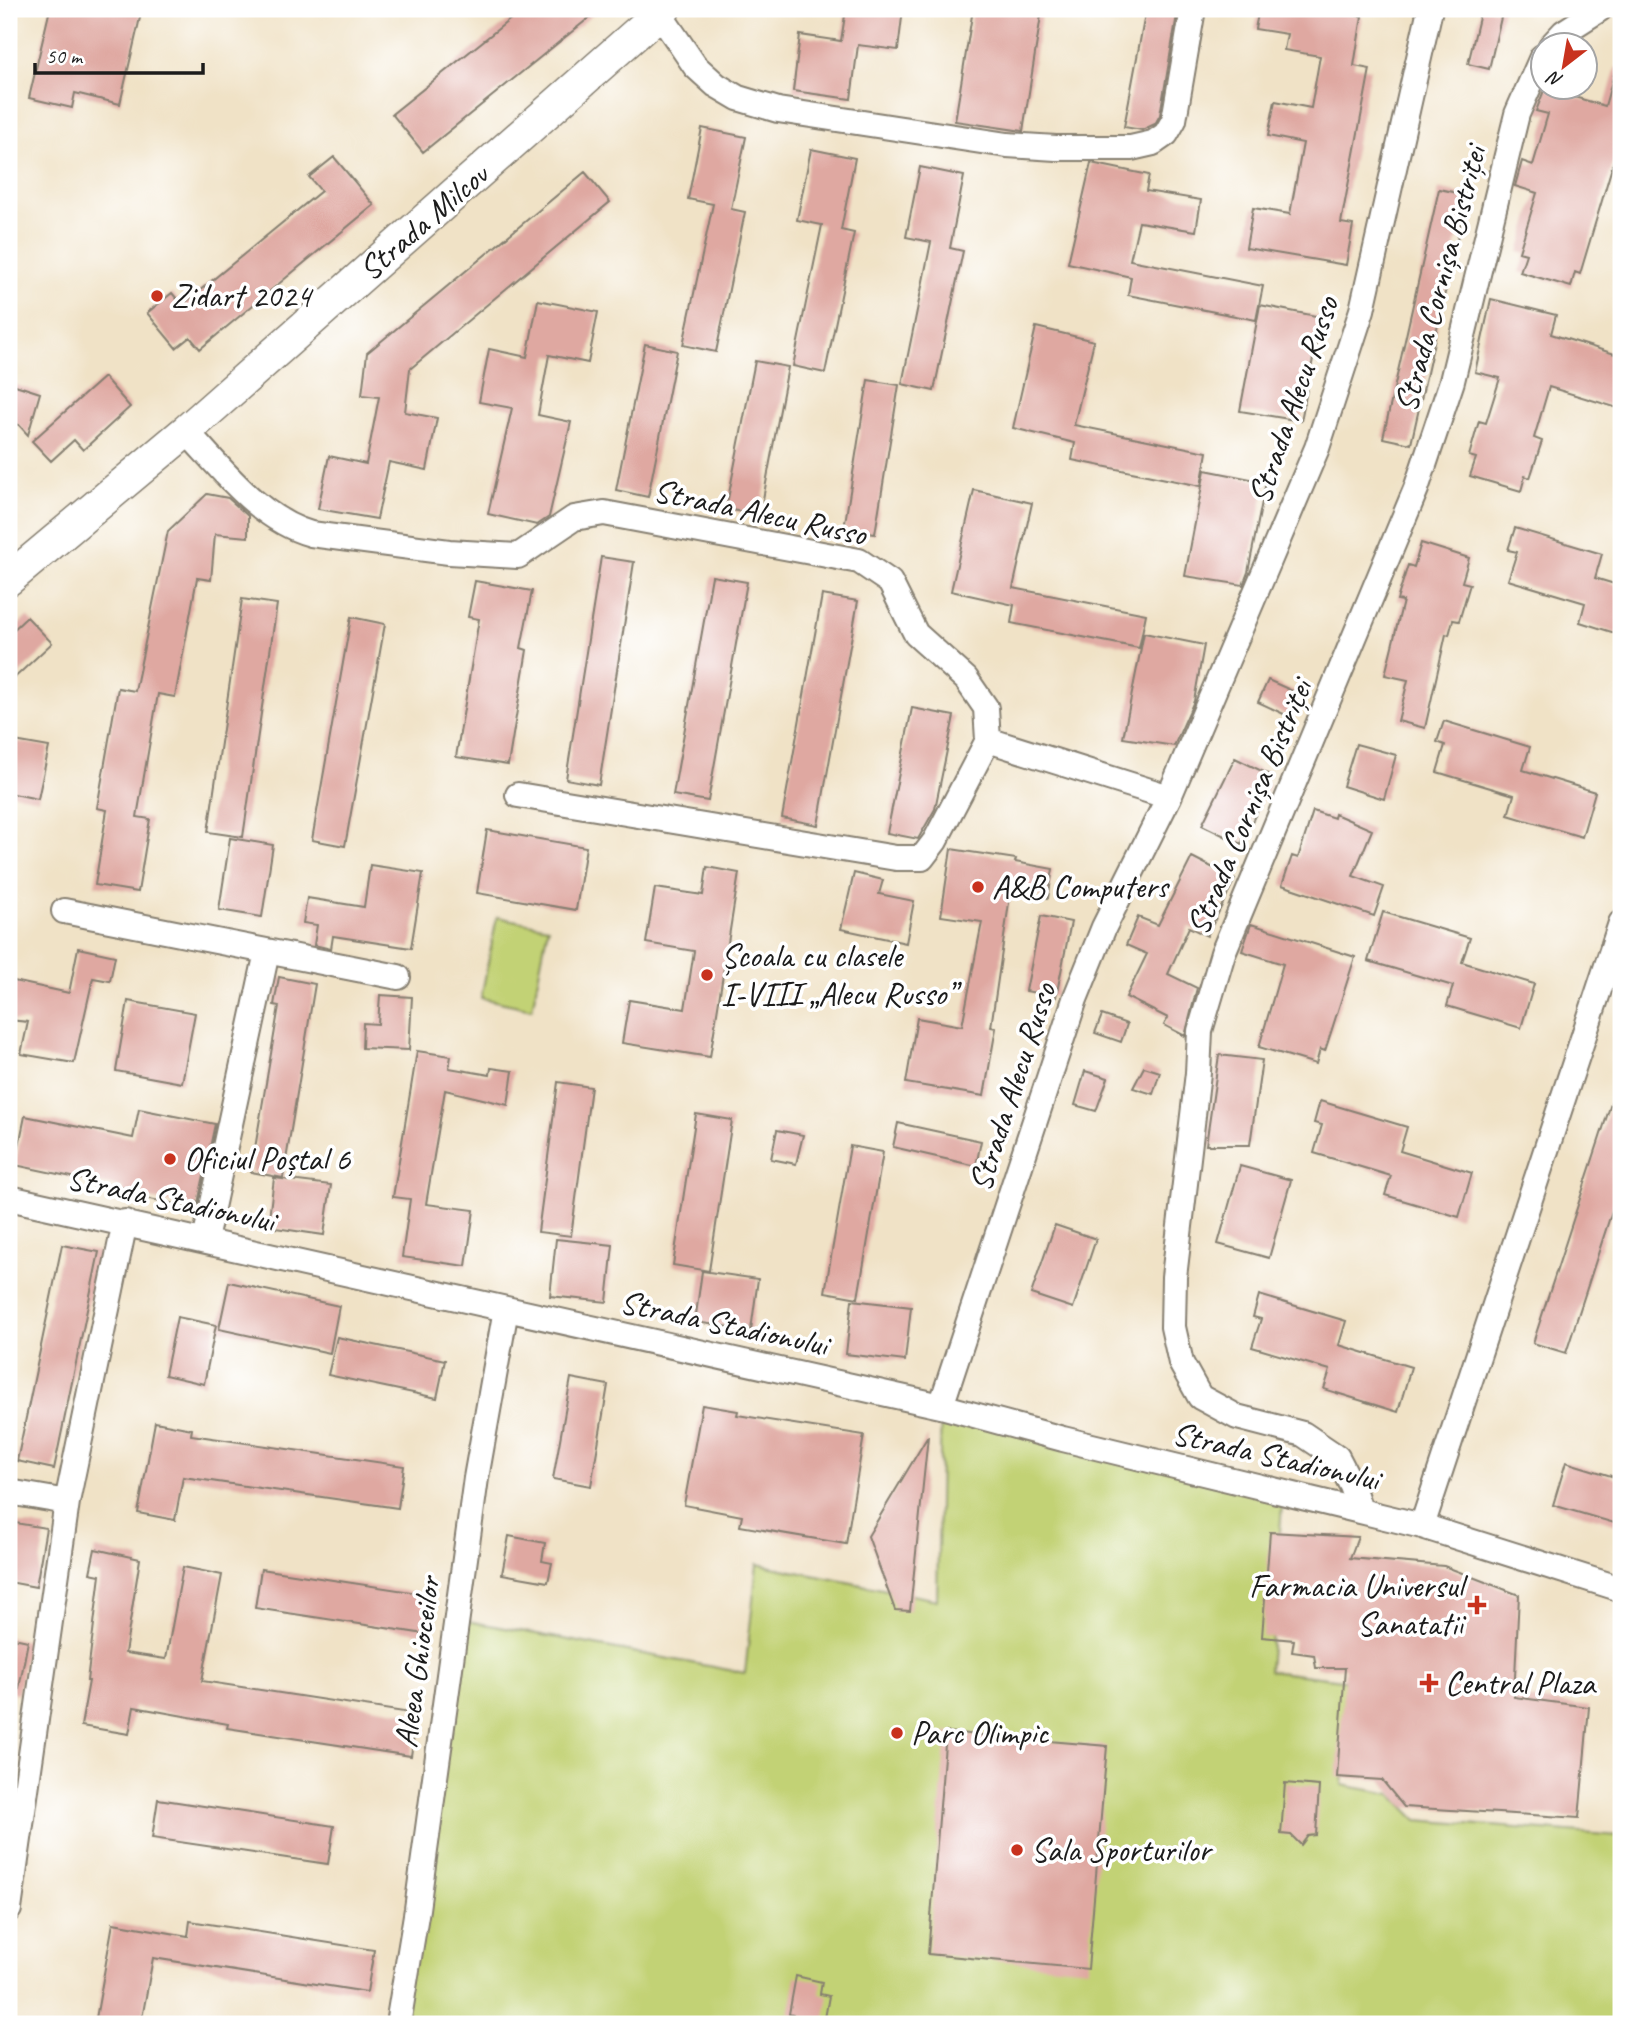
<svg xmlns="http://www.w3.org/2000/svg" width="1630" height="2033" viewBox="0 0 1630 2033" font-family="Caveat,sans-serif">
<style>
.green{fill:#c2d274;stroke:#6f7748;stroke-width:2}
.building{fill:#dfa8a1}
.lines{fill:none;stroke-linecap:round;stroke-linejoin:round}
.minor-casing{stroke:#867f71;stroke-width:28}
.major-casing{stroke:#867f71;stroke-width:35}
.minor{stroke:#fff;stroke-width:24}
.major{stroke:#fff;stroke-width:32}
.poi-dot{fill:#c8321e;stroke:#fff;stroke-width:2.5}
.labels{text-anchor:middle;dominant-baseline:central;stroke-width:7;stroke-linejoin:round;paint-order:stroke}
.street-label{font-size:33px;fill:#1c1c1c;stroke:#fff}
.poi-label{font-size:33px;fill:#1c1c1c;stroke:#fff;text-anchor:start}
</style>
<rect width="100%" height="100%" fill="#fff"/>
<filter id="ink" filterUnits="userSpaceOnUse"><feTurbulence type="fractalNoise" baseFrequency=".0143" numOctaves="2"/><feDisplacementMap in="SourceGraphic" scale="14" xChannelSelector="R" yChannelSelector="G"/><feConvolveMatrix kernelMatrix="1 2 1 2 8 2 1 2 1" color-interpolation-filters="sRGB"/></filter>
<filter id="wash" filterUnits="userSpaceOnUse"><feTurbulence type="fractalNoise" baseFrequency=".00686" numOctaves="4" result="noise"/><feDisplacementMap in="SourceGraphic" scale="28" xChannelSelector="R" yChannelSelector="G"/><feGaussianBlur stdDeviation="1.57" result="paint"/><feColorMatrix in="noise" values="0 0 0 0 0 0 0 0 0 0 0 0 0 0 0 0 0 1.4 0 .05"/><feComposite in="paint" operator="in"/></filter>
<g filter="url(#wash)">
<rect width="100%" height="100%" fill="#f0e2c6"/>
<path class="green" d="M497 917 548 927 532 1009 481 998Z
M941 1406 1283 1493 1269 1671 1351 1681 1342 1785 1391 1794 1417 1820 1619 1836 1621 1812V2024H398L467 1621 745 1673 757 1564 937 1600Z"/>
<g id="blocks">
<path class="building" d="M50 9H142L120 104 75 93 72 108 29 98Z
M523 9H600L423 152 392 114Z
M846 9H903L898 50 858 45 851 99 793 91 800 35 841 41Z
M973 9H1042L1023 131 955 121Z
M1146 9H1178L1160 115 1155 124 1142 130 1124 127Z
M1259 9H1313L1362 16 1354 66 1370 69 1341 223 1353 225 1346 265 1246 248 1253 208 1290 214 1303 143 1268 136 1275 101 1311 108 1320 56 1284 50 1287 34 1255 29Z
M1481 9H1503L1489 69 1468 64Z
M1616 67 1621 68V122L1614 146 1618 147 1580 274 1575 272 1571 287 1520 272 1526 254 1519 252 1537 193 1515 186 1522 161 1533 165 1548 114 1536 111 1545 88H1574L1571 96 1605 106Z
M702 128 746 137 731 209 745 212 716 352 683 345 713 204 688 199Z
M811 149 855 158 841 230 854 233 825 373 793 366 822 225 797 220Z
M334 157 374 205 200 349 190 337 176 348 147 313 172 293 182 305 321 191 309 177Z
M1091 163 1149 175 1146 191 1201 200 1196 231 1139 222 1130 260 1263 286 1256 320 1128 295 1131 277 1068 263Z
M920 167 964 176 950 248 963 251 934 391 902 384 931 242 906 237Z
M585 172 610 202 410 369 405 412 437 418 427 470 389 462 377 519 318 509 329 456 366 464 379 397 362 395 367 353Z
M1439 189 1467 195 1411 444 1383 438Z
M1491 299 1556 315 1551 334 1621 356V409L1549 387 1534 438 1542 441 1530 478 1525 476 1521 491 1470 476 1476 458 1469 456 1479 421 1486 423 1500 378 1475 372Z
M538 300 598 312 588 363 549 355 538 415 571 422 549 517 537 525 488 514 512 408 479 402 489 349 527 357Z
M1260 305 1321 317 1301 421 1240 411Z
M1036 327 1094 341 1074 425 1207 452 1201 486 1072 460 1075 443 1013 428Z
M645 344 677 351 648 497 616 490Z
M755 361 788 367 760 515 726 509Z
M104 377 130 407 83 450 74 440 51 461 32 441Z
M868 380 899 385 875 534 844 529Z
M9 383 40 393 28 435 19 425 9 422Z
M1205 470 1266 482 1248 572 1243 585 1185 576Z
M974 490 1032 503 1013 588 1146 614 1139 648 1011 623 1014 605 951 591Z
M207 494 228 498 248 516V537L215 534 211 580 197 578 175 697 158 694 137 817 150 819 138 892 95 885 107 810 97 808 118 688 135 691 168 531Z
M1515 528 1602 554 1595 578 1621 586V635L1580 622 1585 603 1508 580 1517 552 1508 550Z
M1421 543 1469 558 1462 582 1470 584 1459 621 1453 620 1449 635 1446 634 1425 728 1398 721 1408 680 1385 675 1403 601 1397 600 1408 565 1414 567Z
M601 557 634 562 599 785 566 779Z
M712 576 747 582 708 801 673 795Z
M475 581 532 591 521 648 527 650 508 765 456 757 479 619 468 617Z
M822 595 858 601 818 825 782 818Z
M242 599 277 604 243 837 208 832Z
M27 617 52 643 9 683V634Z
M351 617 385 624 345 846 312 840Z
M1144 633 1204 645 1194 701 1174 746 1123 738Z
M1268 680 1295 692 1288 716 1258 702Z
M912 708 954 716 935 809 918 839 887 833Z
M1444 721 1530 747 1523 770 1595 792 1582 837 1508 815 1514 795 1437 772 1445 745 1437 742Z
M9 740 49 747 38 799 9 793Z
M1356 744 1396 755 1384 799 1343 786Z
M1235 758 1268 774 1265 783 1270 785 1241 844 1202 825Z
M1313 811 1334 818 1335 814 1372 830 1353 876 1384 887 1374 916 1282 885 1292 856 1298 858Z
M487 830 586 847 576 910 477 893Z
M230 838 273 845 262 917 219 910Z
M951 849 1016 859 1015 862 1053 869 1048 898 1011 889 991 1027 996 1028 984 1096 906 1083 917 1018 962 1026 982 922 941 916Z
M1192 857 1235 879 1207 936 1189 927 1168 974 1197 988 1185 1036 1164 1025 1168 1018 1126 997 1147 954 1126 945 1138 917 1158 925Z
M370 865 423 873 411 948 333 936 331 949 314 945 317 925 303 923 307 898 364 907Z
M707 867 739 873 710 1057 622 1043 629 1000 685 1009 694 951 646 943 655 888 703 895Z
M854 873 883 880 879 894 914 901 906 943 841 929Z
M1383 912 1470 938 1462 962 1534 984 1521 1028 1447 1006 1453 986 1368 961Z
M1041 916 1071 922 1056 997 1026 991Z
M1251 924 1355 957 1325 1051 1320 1049 1316 1064 1259 1047 1283 964 1242 951Z
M78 948 115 956 110 981 93 978 74 1063 21 1054 28 1022 9 1020V980L69 993Z
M279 977 315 984 283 1178 251 1172 279 1006 274 1005Z
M380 995 412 997 409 1050 362 1048 363 1023 378 1024Z
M128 1001 195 1013 182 1083 116 1071Z
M1102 1015 1127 1024 1121 1042 1095 1033Z
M417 1051 451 1056 449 1068 490 1075 491 1068 513 1071 508 1105 445 1090 426 1204 474 1210 466 1266 402 1257 410 1199 393 1197Z
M1219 1055 1262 1060 1250 1145H1206Z
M1144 1067 1160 1072 1153 1094 1133 1088Z
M1085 1071 1108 1078 1096 1111 1075 1105Z
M558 1082 591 1087 571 1236 538 1232Z
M1618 1082H1621V1183L1566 1353 1533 1343Z
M1320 1101 1407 1127 1400 1151 1472 1173 1459 1217 1385 1195 1391 1176 1314 1153 1322 1125 1314 1123Z
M139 1109 215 1124 197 1208 123 1194 124 1188 15 1165 25 1116 133 1138Z
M696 1114 732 1120 709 1271 673 1265Z
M898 1123 981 1141 976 1166 893 1147Z
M777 1130 803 1135 796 1164 771 1159Z
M850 1146 883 1152 858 1298 825 1292Z
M1240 1166 1291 1180 1269 1258 1218 1244Z
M274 1178 331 1185 324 1235 268 1227Z
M1055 1225 1096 1239 1073 1308 1031 1294Z
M556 1239 613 1245 607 1302 550 1296Z
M62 1245 99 1252 54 1469 17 1461Z
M702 1271 758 1279 751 1330 695 1322Z
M229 1282 339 1306 330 1353 219 1329Z
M1259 1295 1346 1321 1339 1345 1411 1367 1398 1412 1324 1389 1330 1370 1252 1347 1261 1319 1253 1317Z
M852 1300 911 1307 905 1361 846 1354Z
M177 1317 216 1325 204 1384 165 1375Z
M337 1337 445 1360 437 1398 328 1375Z
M571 1378 608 1385 591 1486 553 1479Z
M702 1405 738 1411 737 1415 864 1435 846 1544 740 1526 742 1516 684 1505Z
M155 1422 192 1429 191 1435 404 1466 398 1508 183 1477 175 1520 138 1513Z
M928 1436 910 1611 895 1610 868 1536Z
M1566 1462 1621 1479V1525L1553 1505Z
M9 1522 46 1528 36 1587 9 1582Z
M1270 1532 1358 1537 1350 1558 1444 1566 1519 1595 1514 1697 1589 1707 1579 1818 1404 1807 1382 1780 1337 1777 1345 1668H1316L1314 1655 1292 1652 1294 1640 1262 1637Z
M509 1536 545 1543 542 1561 552 1563 548 1582 502 1574Z
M95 1549 140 1559 125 1653 166 1659 183 1567 222 1575 202 1681 417 1714 411 1756 227 1728 228 1724 134 1707 129 1734 81 1726 89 1681H87L100 1575 90 1573Z
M261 1569 431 1595 425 1634 255 1608Z
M9 1637 28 1641 18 1694 9 1693Z
M946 1732 1107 1746 1088 1969 928 1954Z
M1285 1783 1319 1786 1316 1835 1308 1836 1301 1845 1291 1835 1281 1834Z
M158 1799 334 1826 328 1864 152 1838Z
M190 1921 374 1950 367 1992 153 1958 141 2024H95L113 1923 188 1936Z
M796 1976 822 1982 820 1994 829 1996 824 2024H795L796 2016 789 2014Z"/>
</g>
</g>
<g filter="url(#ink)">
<use href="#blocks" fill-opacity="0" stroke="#867f71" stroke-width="2"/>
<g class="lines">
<defs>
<path id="minor" d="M659 13 695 66 716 85 738 98 778 110 1007 145 1056 148H1131L1153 143 1166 134 1174 120 1193 9
M1551 46 1564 32 1600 9
M186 431C222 469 260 520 311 534L449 552 518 556 574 518 604 513 859 561 890 582 916 634 966 679 986 708 988 740 1169 797
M518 795 896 858H922L935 841 988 740
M64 911 398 977
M9 1198 941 1406 1063 1439 1422 1526 1621 1589
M205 1240 267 952
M941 1406 1075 999 1104 927 1169 797 1317 448 1362 310 1430 9
M9 1492 67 1502
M1360 1510 1352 1486 1337 1457 1303 1434 1237 1417 1200 1397 1181 1363 1173 1327 1174 1277 1198 1073 1200 1031 1223 953 1416 489 1452 381 1517 114 1542 57
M1422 1526 1621 923
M9 1909 67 1502 125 1222
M398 2024 417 1909 476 1478 506 1309"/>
<path id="major" d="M9 579 186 431 664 9"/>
</defs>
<use href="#minor" class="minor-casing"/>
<use href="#major" class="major-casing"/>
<use href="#minor" class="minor"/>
<use href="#major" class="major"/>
</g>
</g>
<g class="poi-dot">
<circle cx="157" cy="296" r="7"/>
<circle cx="978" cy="887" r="7"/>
<circle cx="707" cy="975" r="7"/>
<circle cx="170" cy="1159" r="7"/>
<path d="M1473.5 1594.5h7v7h7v7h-7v7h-7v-7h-7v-7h7z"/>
<path d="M1425.5 1672.5h7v7h7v7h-7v7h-7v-7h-7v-7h7z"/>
<circle cx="897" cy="1733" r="7"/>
<circle cx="1017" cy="1850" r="7"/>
</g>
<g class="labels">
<g class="street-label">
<text transform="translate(423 222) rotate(-41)">Strada Milcov</text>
<text transform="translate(1440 279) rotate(-75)">Strada Cornișa Bistriței</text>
<text transform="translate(1293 400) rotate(-71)">Strada Alecu Russo</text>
<text transform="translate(760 512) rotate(12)">Strada Alecu Russo</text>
<text transform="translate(1249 807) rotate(-67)">Strada Cornișa Bistriței</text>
<text transform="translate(1012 1087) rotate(-72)">Strada Alecu Russo</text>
<text transform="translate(171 1199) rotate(12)">Strada Stadionului</text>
<text transform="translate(724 1323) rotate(12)">Strada Stadionului</text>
<text transform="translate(1276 1456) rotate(13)">Strada Stadionului</text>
<text transform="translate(417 1662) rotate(-82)">Aleea Ghioceilor</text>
</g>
<g class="poi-label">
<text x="171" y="296">Zidart 2024</text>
<text x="992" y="887">A&amp;B Computers</text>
<text x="721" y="956">Școala cu clasele<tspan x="721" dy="38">I-VIII „Alecu Russo”</tspan></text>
<text x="184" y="1159">Oficiul Poștal 6</text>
<text x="1463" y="1586" text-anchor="end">Farmacia Universul<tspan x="1463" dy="38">Sanatatii</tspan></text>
<text x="1445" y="1683">Central Plaza</text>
<text x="911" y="1733">Parc Olimpic</text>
<text x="1031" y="1850">Sala Sporturilor</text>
</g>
</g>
<rect width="1630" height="2033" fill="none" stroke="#fff" stroke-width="35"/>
<g transform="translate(1564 66) rotate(211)"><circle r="33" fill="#ffffff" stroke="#a4a4a4" stroke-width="2"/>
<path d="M0-5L12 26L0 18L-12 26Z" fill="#c8321e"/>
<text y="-10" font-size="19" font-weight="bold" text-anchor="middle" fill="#1c1c1c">N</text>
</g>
<path d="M35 63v10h168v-10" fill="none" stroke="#1c1c1c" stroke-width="3.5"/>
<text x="46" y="63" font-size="21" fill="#1c1c1c" stroke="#ffffff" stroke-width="5" paint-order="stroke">50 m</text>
</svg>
